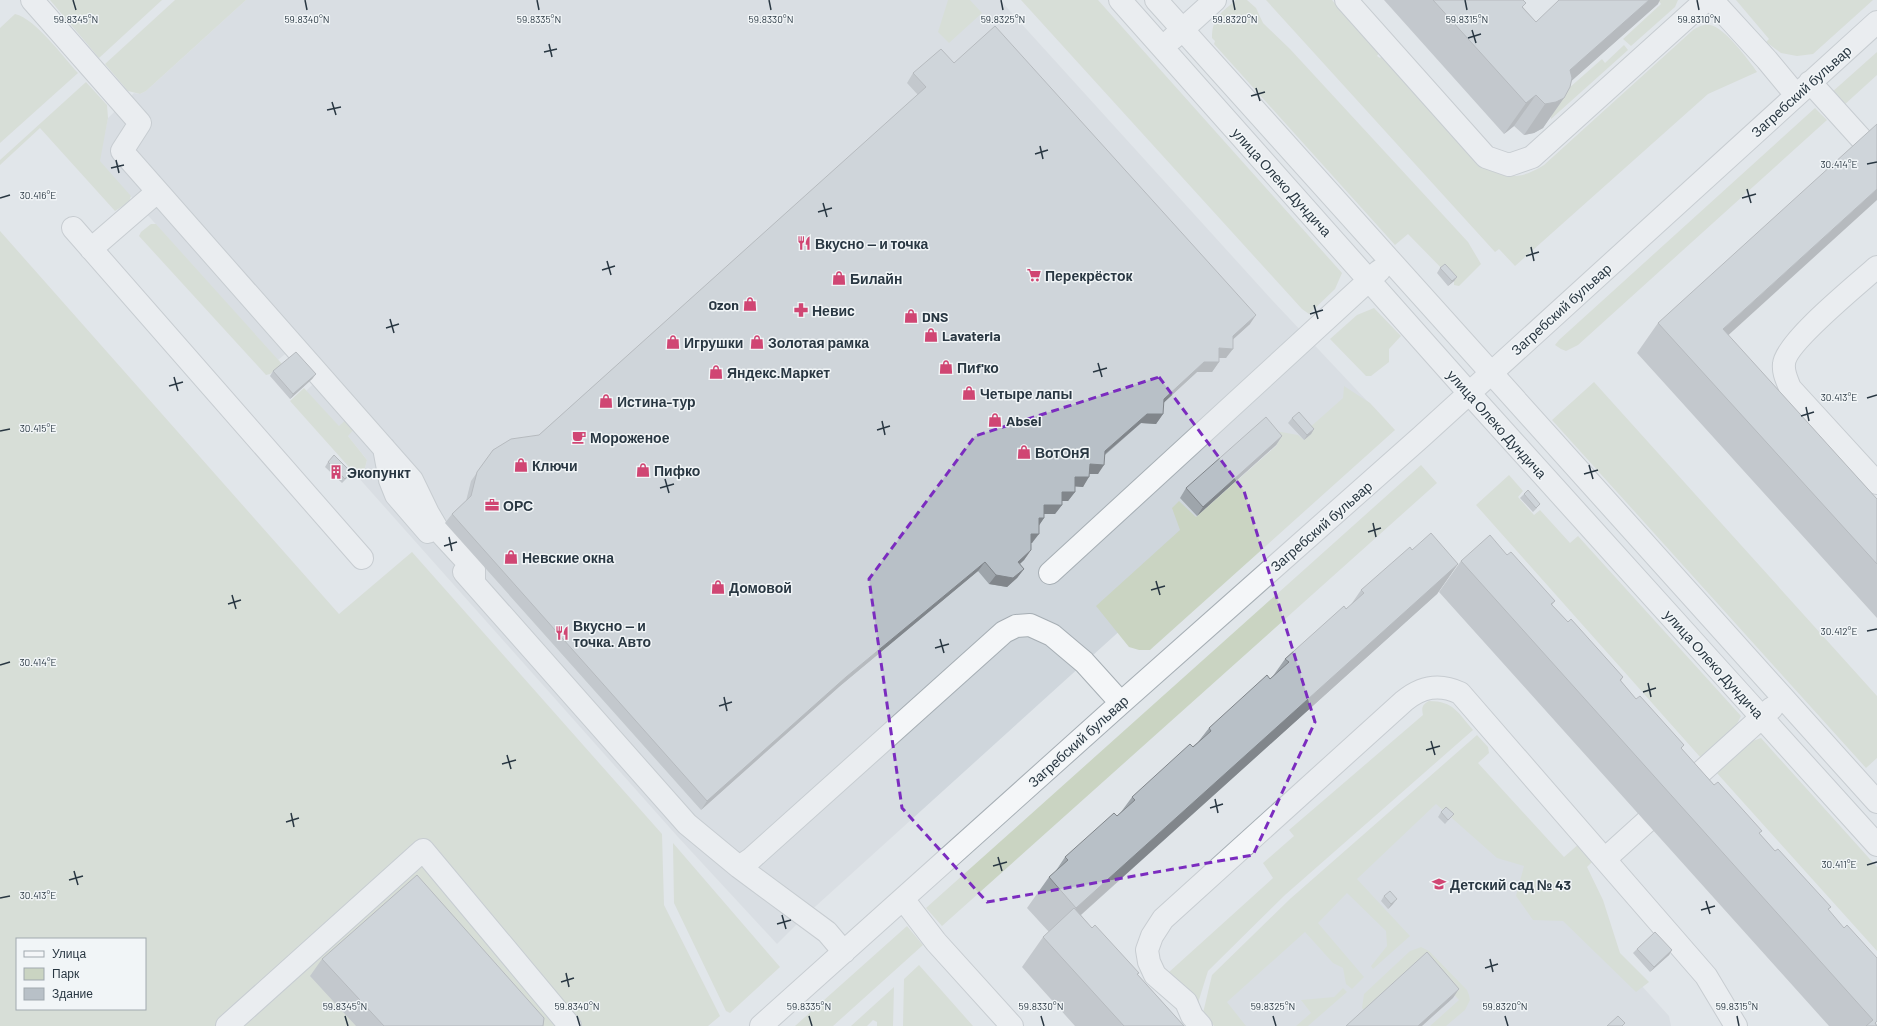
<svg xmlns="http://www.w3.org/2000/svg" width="1877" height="1026" viewBox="0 0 1877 1026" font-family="Barlow,sans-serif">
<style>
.built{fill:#cfd6dc}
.green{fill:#cad4c2;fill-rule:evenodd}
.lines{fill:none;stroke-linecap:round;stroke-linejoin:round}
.minor-casing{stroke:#a6aeb4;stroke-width:24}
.minor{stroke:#f4f6f8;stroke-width:22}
.wall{fill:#9ea5ab}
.shaded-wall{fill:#81868b}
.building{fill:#b8c0c7;stroke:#81868b}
.marked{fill:none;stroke:#7b2cbf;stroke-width:3;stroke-dasharray:8 5;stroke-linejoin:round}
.ticks{fill:none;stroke:#293742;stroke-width:1.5}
.labels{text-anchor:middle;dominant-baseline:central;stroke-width:3;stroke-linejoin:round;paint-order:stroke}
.street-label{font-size:14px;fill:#293742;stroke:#f1f5f7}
.poi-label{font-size:14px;font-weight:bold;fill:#293742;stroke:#f1f5f7;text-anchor:start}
.ticks-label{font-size:10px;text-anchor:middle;fill:#293742;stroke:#f1f5f7;stroke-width:3;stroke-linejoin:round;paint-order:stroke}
</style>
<rect width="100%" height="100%" fill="#e1e6ea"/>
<path class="built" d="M246 0H1000L1272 300 1369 403 1297 468 1276 445 1197 516 1219 541 806 915 777 944 678 837 357 476 365 468 367 460 348 436 306 391 316 381 290 350 278 360 99 161 108 118 134 93 140 94 146 91Z
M1449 772 1669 1016 1671 1026H1228L1208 996Z"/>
<path class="green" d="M50 0H162L99 58Z
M175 0H246L146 91 140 94 128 91 105 64Z
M948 0H970L982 13 949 43 938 32Z
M1021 0H1098L1342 273 1335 289 1309 314 1302 309Z
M1236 0H1247L1256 8 1263 23 1290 49 1468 242 1481 264 1459 286 1454 285V281L1408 234 1395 245 1214 44 1215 41 1212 38C1212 17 1222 12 1236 0Z
M1266 0H1332L1379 53 1377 56 1380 58 1382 56 1479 163C1503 179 1519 181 1544 165L1693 30C1698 27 1703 24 1710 25 1724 27 1749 60 1757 72L1708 94 1515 266 1499 249 1495 252Z
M1658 0H1678L1675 7 1631 46 1623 39 1661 4Z
M1736 0H1873L1813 54 1797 56 1781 53 1766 42 1769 39Z
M15 14C36 19 63 57 78 73L0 143V28Z
M1624 45 1628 50 1551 119 1552 103 1602 59 1605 63Z
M1877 52V75L1843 106 1831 93Z
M86 82 107 105 108 118 100 161 131 196 129 202 115 211 40 128 0 165V160Z
M1815 108 1827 120 1578 345 1566 351 1561 349 1555 345 1559 340Z
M151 224H156L282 364 270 374 266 375 139 236 141 232Z
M0 231 339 614 412 552 662 834 664 905 720 1016 708 1026H0ZM17 939H145V1009H17Z
M1374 308 1401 336 1389 349V362L1371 376H1366L1330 339 1357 315Z
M1594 382 1877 696V758L1866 768 1552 420Z
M1344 386 1370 403 1395 430 1150 650H1139L1129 647 1096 606 1180 530 1172 508 1179 501 1196 517 1277 445 1264 429 1298 435 1304 440 1312 433 1308 429 1343 398Z
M304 388 339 426 348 418 356 427 348 436 367 460 365 468 357 476 290 401Z
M1421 465 1437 483 942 926 926 908Z
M1509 475 1523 491 1518 497 1534 515 1540 510 1570 543 1578 536 1741 716 1737 724 1701 758 1476 505Z
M1429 701C1454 701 1458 713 1473 730L1285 895 1208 971 1197 1006 1168 973 1273 878 1263 863 1294 836 1289 830 1423 715C1421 707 1423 704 1429 701Z
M1477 735 1488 747 1489 753 1478 763 1564 857 1580 843 1595 859 1587 867 1603 900 1620 953 1649 982 1636 992 1563 921 1533 920 1516 896 1524 866 1497 858 1436 804 1357 879 1410 936 1373 969 1371 966 1387 946 1386 931 1347 893 1318 923 1364 977 1352 989 1346 984 1343 968 1333 963 1305 932 1227 1002 1246 1026H1214L1203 1013 1212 975 1290 899Z
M1761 738 1877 867V951L1716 772 1750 742Z
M673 843 780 967 730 1013 726 1011 674 903Z
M907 926 923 945 833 1026H795Z
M1421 947 1429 951 1467 990 1469 995 1470 1000 1465 1010 1446 1026H1430L1459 1000 1421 958 1364 1010 1362 1008 1364 994 1410 951Z
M919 965 973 1026H903L904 979Z
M894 987 893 1026H877V1022L873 1020 867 1026H851Z
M1343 988 1347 992 1308 1026H1296L1311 1013 1301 1000 1334 997Z"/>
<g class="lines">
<defs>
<path id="minor" d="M32 0 140 123 122 151 412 480 428 513 438 530 474 569V583
M1120 0 1469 393 1877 845
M1156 0 1877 802
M1346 0 1486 157 1509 165 1532 157 1706 0
M1712 0 1767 60 1796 95
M1172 39 1215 0
M1810 82 1866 144
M73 228 362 558
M91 249 157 192
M1877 267C1858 284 1785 343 1784 364 1783 373 1787 380 1790 388L1877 483
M384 448 390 480 396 495 428 532
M464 572 687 824 739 867 827 932 844 952
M1050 573 1379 271
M1680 791 1772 708
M1605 859 1646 822
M739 867 751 859 1004 632 1016 626 1030 625 1052 635 1084 662 1121 703
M903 899 936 942 1012 1026
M227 1026 423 850 570 1026
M761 1026 1121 703 1421 437 1877 22
M1201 1026 1192 1016 1186 1002 1155 975 1149 962 1147 950 1152 936 1163 919 1404 701C1421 687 1439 683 1460 693L1706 976 1736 1026"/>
</defs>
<use href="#minor" class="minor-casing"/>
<use href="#minor" class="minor"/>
</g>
<path class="wall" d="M1384 0H1523V7L1536 22 1658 4 1572 80 1543 128 1534 133 1524 135 1514 126 1504 134Z
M954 63 1250 324 1233 339 1226 358H1219V362L1212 372H1197L1163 403V414L1156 424 1141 423 1105 455 1098 474H1089L1083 487 1075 486V492L1068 501H1062V505L1055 514H1044V518L1039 525 1032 543H1031V550L1024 560 1020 564 1024 569 1017 578 1007 587 989 584 978 571 840 686 701 810 445 523 452 514 466 501 471 481 493 450 539 435 918 95 907 83 913 73Z
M1440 268 1457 277 1454 281 1448 286 1437 273Z
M1658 323 1728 335 1877 499V618L1637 353Z
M273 371 316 374 312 379 290 399 270 376Z
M1292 418 1314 429 1311 434 1304 440 1288 423Z
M1282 436 1276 445 1197 516 1180 498 1186 488Z
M328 462 348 477 342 483 325 467Z
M1524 494 1537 508 1533 512 1520 498Z
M1412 550 1458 564 1437 594 1081 915 1092 928 1138 975 1184 1026H1075L1022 967 1043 937 1049 932 1027 908 1049 877 1055 872 1065 857 1117 816 1121 812 1132 797 1198 742 1209 728 1270 679 1273 676 1285 659 1350 606 1361 590Z
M1507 555 1555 601 1552 605 1568 622 1623 677 1621 681 1636 699 1684 745 1681 749 1775 851 1831 907 1828 910 1877 1026H1829L1439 592 1461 561Z
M1441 812 1454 814 1445 824 1438 817Z
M1384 896 1393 904 1388 909 1381 901Z
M1637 949 1672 950 1669 955 1650 972 1633 953Z
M322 959 543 1026H356L310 976Z"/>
<path class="shaded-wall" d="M1649 0H1660L1658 4 1549 101 1570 70Z
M1536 95 1514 126 1504 134 1526 103Z
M1564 98 1543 128 1534 133 1524 135 1545 104Z
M1877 189V200L1701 360 1723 329Z
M1457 277 1454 281 1448 286 1452 281Z
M1256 315 1250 324 1227 345 1233 336Z
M1219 348 1233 349 1226 358H1212Z
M1204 362H1219L1212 372H1197L1157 409 1164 399Z
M316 374 312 379 290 399 293 394Z
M1147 414H1163L1156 424 1141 423 1098 460 1105 451Z
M1314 429 1311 434 1304 440 1307 435Z
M1282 436 1276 445 1197 516 1203 507Z
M1090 464 1104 465 1098 474H1083Z
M1075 477H1089L1083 487 1068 486Z
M1062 492H1075L1068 501H1056Z
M1044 505H1062L1055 514H1037Z
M1039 518H1044L1038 527Z
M1031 534H1039L1032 543H1024Z
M1031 550 1024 560 1012 571 1018 562Z
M985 562 978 571 840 686 701 810 707 801 846 677Z
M1458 564 1437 594 1055 938 1076 908Z
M1024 569 1017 578 1007 587 989 584 996 575Z
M1397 899 1393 904 1388 909 1391 904Z
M1672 950 1669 955 1650 972 1654 967Z
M1459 989 1453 998 1422 1026H1418Z"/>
<path class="building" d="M1433 0H1523L1526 3 1522 7 1536 22 1559 0H1649L1570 70 1572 78 1570 87 1564 98 1556 102 1545 104 1536 95 1526 103Z
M995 26 1256 315 1233 336V349L1219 348V362H1204L1164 399 1163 414H1147L1105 451 1104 465 1090 464 1089 477H1075V492H1062V505H1044V518H1039V534H1031V550L1018 562 1024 569 1013 578 996 575 985 562 846 677 707 801 452 514 471 496 477 472 493 450 511 439 539 435 926 87 913 73 941 49 954 63Z
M1877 124V189L1723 329 1877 499V564L1658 323Z
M1445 264 1457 277 1452 281 1440 268Z
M296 352 316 374 293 394 273 371Z
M1299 412 1314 429 1307 435 1292 418Z
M1266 417 1282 436 1203 507 1186 488Z
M334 455 351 472 345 479 328 462Z
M1528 490 1540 504 1536 508 1524 494Z
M1431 533 1458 564 1076 908 1049 877 1068 860 1065 857 1114 813 1117 816 1135 800 1132 797 1190 744 1193 747 1211 731 1209 728 1267 675 1270 679 1289 662 1285 659 1344 606 1346 609 1364 593 1361 590 1410 547 1412 550Z
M1490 535 1507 555 1511 552 1555 601 1551 604 1568 622 1571 619 1623 677 1620 680 1636 699 1640 696 1684 745 1681 748 1714 785 1718 782 1762 831 1759 833 1775 851 1778 849 1831 907 1828 909 1844 928 1847 925 1877 958V1021L1875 1023 1877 1026H1866L1873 1020 1461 561Z
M1446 807 1454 814 1448 820 1441 812Z
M417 875 544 1018 543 1026H384L322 959Z
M1390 891 1397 899 1391 904 1384 896Z
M1074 908 1092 928 1095 925 1139 973 1137 974 1184 1026H1124L1043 937Z
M1655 932 1672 950 1654 967 1637 949Z
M1427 952 1459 989 1418 1026H1346Z
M1618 1016 1625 1023 1622 1026H1607Z"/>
<path d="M0 0H1877V1026H0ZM1159 377 1244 491 1315 722 1253 855 987 902 902 808 869 579 975 436Z" fill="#e1e6ea" fill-opacity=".55" fill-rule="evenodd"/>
<path class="marked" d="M1159 377 1244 491 1315 722 1253 855 987 902 902 808 869 579 975 436Z"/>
<path class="ticks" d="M73 0 76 10M305 0 307 10M537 0 539 10M769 0 771 10M1001 0 1003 10M1233 0 1235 10M1465 0 1467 10M1697 0 1699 10M1472 30 1476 43M1468 38 1481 34M549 44 552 57M544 52 557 49M1256 88 1260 101M1251 96 1265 92M332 102 336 115M327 110 341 107M1040 146 1043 159M1035 154 1048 150M116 160 119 173M1867 164 1877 162M111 168 124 165M1747 189 1751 203M0 198 10 195M1742 198 1756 194M823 203 827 217M818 212 832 208M1531 247 1534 261M1526 256 1539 252M607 261 611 275M602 270 615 266M1314 305 1318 319M1310 314 1323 310M390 319 394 333M386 328 399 324M1098 363 1102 377M1093 372 1107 368M174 377 178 391M169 386 183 382M1867 398 1877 395M1806 407 1809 421M1801 416 1814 412M882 421 885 435M877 430 890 426M0 431 10 429M1589 465 1593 479M1584 474 1598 470M665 479 669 493M660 488 674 484M1373 523 1376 537M1368 532 1381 528M449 537 452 551M444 546 457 542M1156 581 1160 595M1151 590 1165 586M232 595 236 609M228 604 241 600M1867 631 1877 629M940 639 944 653M935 648 949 644M0 665 10 662M1648 683 1651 697M1643 692 1656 688M724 697 727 711M719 706 732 702M1431 741 1435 755M1426 750 1440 746M507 755 511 769M502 764 516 760M1215 799 1218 813M1210 808 1223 804M291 813 294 827M286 822 299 818M998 857 1002 871M1867 865 1877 862M993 866 1007 862M74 871 78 885M69 880 83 876M0 898 10 896M1706 901 1710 914M1701 910 1715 906M782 915 786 929M777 924 791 920M1490 959 1493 972M1485 968 1498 964M566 973 569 987M561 982 574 978M345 1016 348 1026M577 1016 580 1026M809 1016 812 1026M1041 1016 1044 1026M1273 1016 1276 1026M1505 1016 1508 1026M1737 1016 1739 1026"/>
<defs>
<symbol id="restaurant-bare" viewBox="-9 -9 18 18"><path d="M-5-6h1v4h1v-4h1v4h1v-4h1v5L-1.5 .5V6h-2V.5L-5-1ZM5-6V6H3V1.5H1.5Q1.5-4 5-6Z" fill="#d04673" stroke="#f1f5f7" stroke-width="2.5" paint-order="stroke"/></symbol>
<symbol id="supermarket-bare" viewBox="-9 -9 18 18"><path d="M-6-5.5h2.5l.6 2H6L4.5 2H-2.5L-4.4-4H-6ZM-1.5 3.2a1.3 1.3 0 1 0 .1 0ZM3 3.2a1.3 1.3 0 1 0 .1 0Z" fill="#d04673" stroke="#f1f5f7" stroke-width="2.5" paint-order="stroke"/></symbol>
<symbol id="shop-bare" viewBox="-9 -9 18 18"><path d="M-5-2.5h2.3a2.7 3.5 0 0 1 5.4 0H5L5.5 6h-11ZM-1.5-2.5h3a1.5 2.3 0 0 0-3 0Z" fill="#d04673" stroke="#f1f5f7" stroke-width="2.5" paint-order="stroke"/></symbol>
<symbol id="pharmacy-bare" viewBox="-9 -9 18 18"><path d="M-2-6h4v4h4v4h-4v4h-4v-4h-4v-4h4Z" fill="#d04673" stroke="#f1f5f7" stroke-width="2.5" paint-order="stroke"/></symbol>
<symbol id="cafe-bare" viewBox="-9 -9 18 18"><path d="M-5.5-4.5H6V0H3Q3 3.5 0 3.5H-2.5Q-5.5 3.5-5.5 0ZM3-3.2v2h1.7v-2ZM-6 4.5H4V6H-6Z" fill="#d04673" stroke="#f1f5f7" stroke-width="2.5" paint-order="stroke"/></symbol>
<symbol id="building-bare" viewBox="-9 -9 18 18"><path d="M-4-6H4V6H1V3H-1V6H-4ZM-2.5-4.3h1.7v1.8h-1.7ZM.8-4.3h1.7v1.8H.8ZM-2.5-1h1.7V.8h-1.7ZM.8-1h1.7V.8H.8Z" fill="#d04673" stroke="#f1f5f7" stroke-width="2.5" paint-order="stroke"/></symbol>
<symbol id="office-bare" viewBox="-9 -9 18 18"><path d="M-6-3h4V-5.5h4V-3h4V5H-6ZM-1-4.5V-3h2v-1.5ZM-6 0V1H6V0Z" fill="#d04673" stroke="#f1f5f7" stroke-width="2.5" paint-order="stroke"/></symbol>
<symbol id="school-bare" viewBox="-9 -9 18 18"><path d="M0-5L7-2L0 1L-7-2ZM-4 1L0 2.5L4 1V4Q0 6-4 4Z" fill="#d04673" stroke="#f1f5f7" stroke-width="2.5" paint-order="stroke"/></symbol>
</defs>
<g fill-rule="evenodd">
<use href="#restaurant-bare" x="794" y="233" width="20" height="20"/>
<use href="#supermarket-bare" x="1024" y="265" width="20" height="20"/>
<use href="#shop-bare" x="829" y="268" width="20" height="20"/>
<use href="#shop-bare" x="740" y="294" width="20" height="20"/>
<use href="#pharmacy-bare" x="791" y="300" width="20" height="20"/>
<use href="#shop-bare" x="901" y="306" width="20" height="20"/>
<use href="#shop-bare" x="921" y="325" width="20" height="20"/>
<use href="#shop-bare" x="663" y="332" width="20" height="20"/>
<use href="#shop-bare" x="747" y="332" width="20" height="20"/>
<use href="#shop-bare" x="936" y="357" width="20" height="20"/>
<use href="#shop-bare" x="706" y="362" width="20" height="20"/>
<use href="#shop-bare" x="959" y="383" width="20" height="20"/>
<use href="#shop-bare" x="596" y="391" width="20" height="20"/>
<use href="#shop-bare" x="985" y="410" width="20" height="20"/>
<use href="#cafe-bare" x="569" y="427" width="20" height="20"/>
<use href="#shop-bare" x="1014" y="442" width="20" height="20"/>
<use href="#shop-bare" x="511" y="455" width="20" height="20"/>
<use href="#shop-bare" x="633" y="460" width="20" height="20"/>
<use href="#building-bare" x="326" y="462" width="20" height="20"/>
<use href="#office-bare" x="482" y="495" width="20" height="20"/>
<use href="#shop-bare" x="501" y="547" width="20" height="20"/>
<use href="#shop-bare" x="708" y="577" width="20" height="20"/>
<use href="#restaurant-bare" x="552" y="623" width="20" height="20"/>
<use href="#school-bare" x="1429" y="874" width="20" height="20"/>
</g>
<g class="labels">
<g class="street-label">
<text transform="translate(1801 91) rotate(-42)">Загребский бульвар</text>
<text transform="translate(1282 182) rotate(48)">улица Олеко Дундича</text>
<text transform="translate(1561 309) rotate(-42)">Загребский бульвар</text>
<text transform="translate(1497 424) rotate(48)">улица Олеко Дундича</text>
<text transform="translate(1321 526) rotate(-41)">Загребский бульвар</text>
<text transform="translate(1714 664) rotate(48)">улица Олеко Дундича</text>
<text transform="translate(1078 741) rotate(-42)">Загребский бульвар</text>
</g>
<g class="poi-label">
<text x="815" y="243">Вкусно — и точка</text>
<text x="1045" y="275">Перекрёсток</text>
<text x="850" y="278">Билайн</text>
<text x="739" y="304" text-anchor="end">Ozon</text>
<text x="812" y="310">Невис</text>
<text x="922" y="316">DNS</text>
<text x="942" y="335">Lavateria</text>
<text x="684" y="342">Игрушки</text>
<text x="768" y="342">Золотая рамка</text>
<text x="957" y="367">Пиf'ко</text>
<text x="727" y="372">Яндекс.Маркет</text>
<text x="980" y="393">Четыре лапы</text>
<text x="617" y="401">Истина-тур</text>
<text x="1006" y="420">Absel</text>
<text x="590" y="437">Мороженое</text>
<text x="1035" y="452">ВотОнЯ</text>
<text x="532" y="465">Ключи</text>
<text x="654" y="470">Пифко</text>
<text x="347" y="472">Экопункт</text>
<text x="503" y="505">ОРС</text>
<text x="522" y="557">Невские окна</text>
<text x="729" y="587">Домовой</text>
<text x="573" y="625">Вкусно — и<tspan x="573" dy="16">точка. Авто</tspan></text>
<text x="1450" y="884">Детский сад № 43</text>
</g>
</g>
<g class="ticks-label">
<text x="76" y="23">59.8345°N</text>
<text x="307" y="23">59.8340°N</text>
<text x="539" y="23">59.8335°N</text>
<text x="771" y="23">59.8330°N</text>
<text x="1003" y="23">59.8325°N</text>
<text x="1235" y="23">59.8320°N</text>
<text x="1467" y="23">59.8315°N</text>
<text x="1699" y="23">59.8310°N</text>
<text x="1839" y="168">30.414°E</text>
<text x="38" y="199">30.416°E</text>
<text x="1839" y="401">30.413°E</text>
<text x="38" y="432">30.415°E</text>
<text x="1839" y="635">30.412°E</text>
<text x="38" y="666">30.414°E</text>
<text x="1839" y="868">30.411°E</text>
<text x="38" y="899">30.413°E</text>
<text x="345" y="1010">59.8345°N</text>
<text x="577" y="1010">59.8340°N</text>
<text x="809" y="1010">59.8335°N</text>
<text x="1041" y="1010">59.8330°N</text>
<text x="1273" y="1010">59.8325°N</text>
<text x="1505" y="1010">59.8320°N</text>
<text x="1737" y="1010">59.8315°N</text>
</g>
<rect x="16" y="938" width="130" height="72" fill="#f1f5f7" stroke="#a1a9af"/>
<rect x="24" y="951" width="20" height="6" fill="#f4f6f8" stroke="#a1a9af"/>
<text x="52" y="958" font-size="12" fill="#293742">Улица</text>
<rect x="24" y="968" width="20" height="12" fill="#cad4c2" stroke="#a1a9af"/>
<text x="52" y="978" font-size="12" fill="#293742">Парк</text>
<rect x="24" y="988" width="20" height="12" fill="#b8c0c7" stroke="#a1a9af"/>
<text x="52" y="998" font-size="12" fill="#293742">Здание</text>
</svg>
